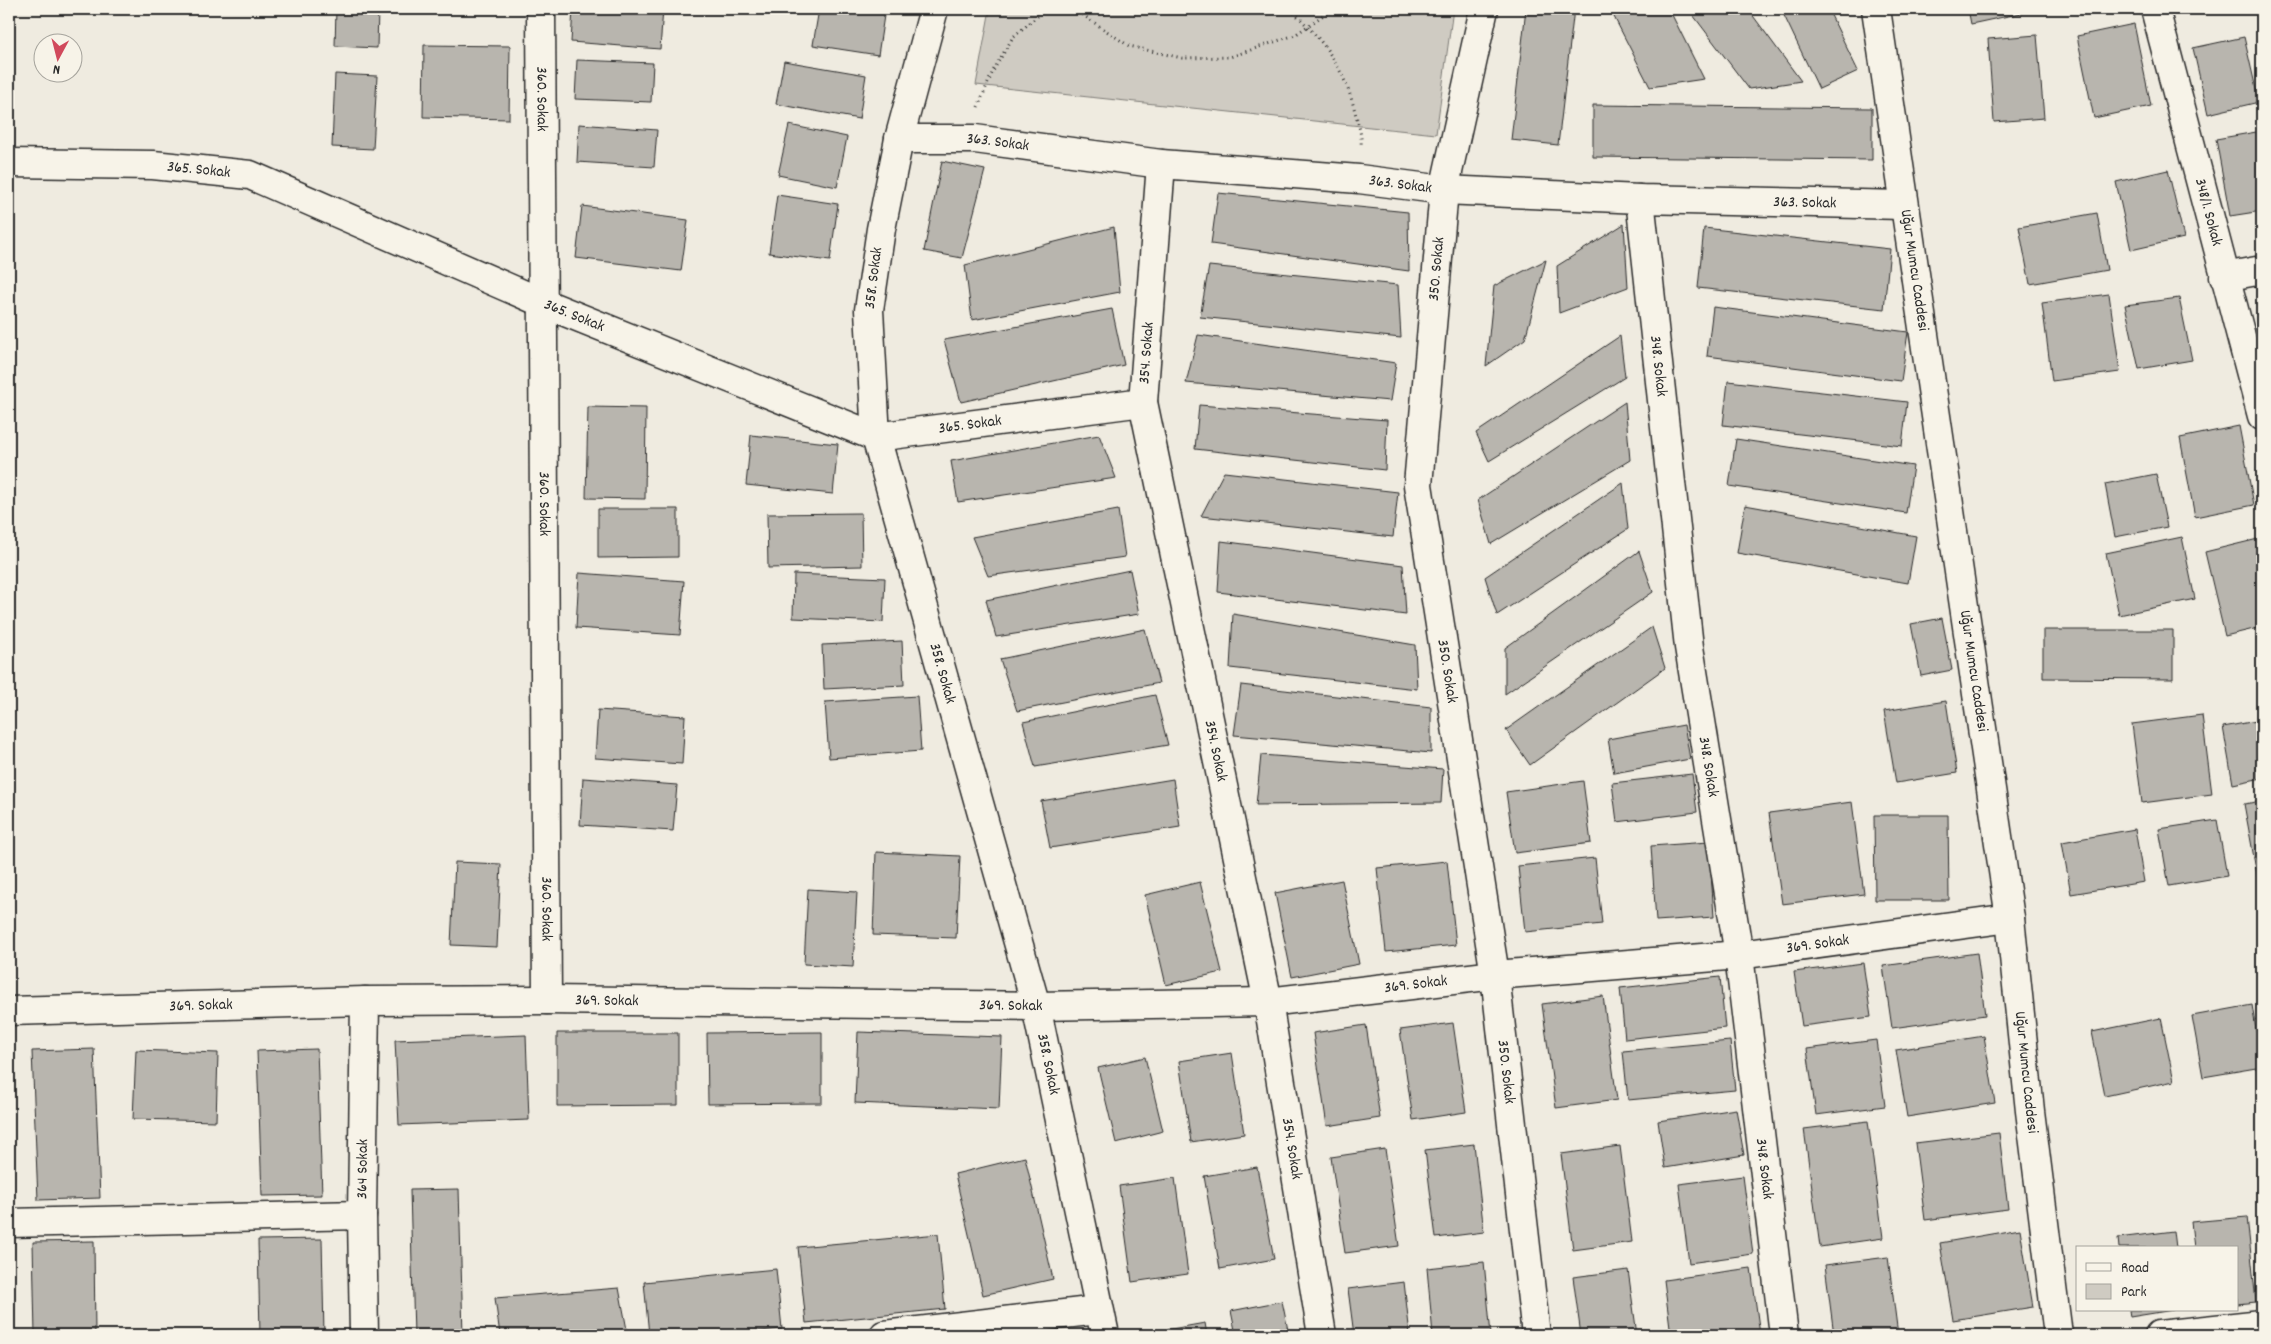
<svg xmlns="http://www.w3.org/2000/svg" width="2271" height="1344" viewBox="0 0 2271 1344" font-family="Dekko,sans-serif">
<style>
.green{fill:#cfcbc2;stroke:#7d7b76}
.building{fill:#b8b5ae;stroke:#2b2b2b}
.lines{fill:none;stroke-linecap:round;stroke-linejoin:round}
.minor-casing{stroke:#2b2b2b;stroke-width:31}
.path{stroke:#2b2b2b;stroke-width:3;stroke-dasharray:1 4;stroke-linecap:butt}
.minor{stroke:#f7f3e8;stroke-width:28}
.labels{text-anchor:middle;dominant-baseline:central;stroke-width:4.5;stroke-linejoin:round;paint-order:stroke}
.street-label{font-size:16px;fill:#2b2b2b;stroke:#f7f3e8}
</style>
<rect width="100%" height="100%" fill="#efebe0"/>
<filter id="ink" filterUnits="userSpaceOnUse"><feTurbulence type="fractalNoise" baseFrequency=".02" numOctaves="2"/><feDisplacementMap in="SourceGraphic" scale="10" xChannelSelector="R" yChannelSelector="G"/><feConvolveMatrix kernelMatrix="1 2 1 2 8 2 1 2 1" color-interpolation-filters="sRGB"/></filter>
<g filter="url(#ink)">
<path class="green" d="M990 9H1453L1436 134 976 85Z"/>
<path class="building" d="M336 9H378L377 48 335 46Z
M573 9H663L660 49 571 42Z
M819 9H885L878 55 813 45Z
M1526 9H1574L1558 145 1511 140Z
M1610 9H1669L1704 79 1650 87Z
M1693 9H1748L1801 81 1749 89 1690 11Z
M1781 9H1828L1858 71 1819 89Z
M1968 9H2036V10L1971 24Z
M2134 24 2151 106 2094 118 2077 36Z
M2037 35 2044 118 1994 122 1988 39Z
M2244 37 2259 102 2208 114 2193 48Z
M424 45 510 46 509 119 423 117Z
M577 60 653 63 651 102 575 99Z
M784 61 866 75 859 119 776 104Z
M335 74 377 76 373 149 332 147Z
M1593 105 1872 108V160L1593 157Z
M579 124 657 130 654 167 577 162Z
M789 125 847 137 837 187 778 175Z
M2262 131V211L2230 216 2216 139Z
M942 161 985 170 962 258 924 251Z
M2168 170 2184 238 2131 250 2116 182Z
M1218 193 1408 212 1409 271 1211 244Z
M777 195 838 204 830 261 769 253Z
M582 206 688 220 681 271 576 258Z
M2097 213 2107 270 2030 284 2019 227Z
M1624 224 1628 287 1559 313 1557 266Z
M1114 227 1120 292 972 320 965 265Z
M1704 228 1890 249 1884 309 1698 288Z
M1546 260 1525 339 1486 366 1494 286Z
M1209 266 1398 285 1401 338 1200 317Z
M2109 294 2120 372 2052 381 2042 303Z
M2179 298 2192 360 2139 369 2125 305Z
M1713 307 1908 332 1901 381 1707 356Z
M1112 309 1124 365 961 402 944 340Z
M1198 335 1396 363 1390 401 1186 383Z
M1620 336 1625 377 1489 461 1476 433Z
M1728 381 1907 402 1902 446 1723 425Z
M1625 402 1630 460 1491 544 1478 500Z
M1199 405 1387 420 1385 470 1195 449Z
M588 407 646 408 645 499 586 498Z
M2239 426 2254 505 2195 517 2180 438Z
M751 435 838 444 833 494 746 485Z
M1099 435 1116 478 958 502 951 461Z
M1736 439 1913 466 1906 513 1729 486Z
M1224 472 1398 492 1393 537 1201 516Z
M2156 474 2167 527 2115 537 2105 484Z
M1623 483 1628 529 1497 615 1485 577Z
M1745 505 1916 536 1908 583 1737 553Z
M598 509H678V557L598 558Z
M1118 510 1125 557 988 576 972 537Z
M861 513 862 566 768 568 767 514Z
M2182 537 2195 599 2119 615 2106 553Z
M2262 538V627L2225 636 2205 552Z
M1221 541 1403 565 1406 615 1218 592Z
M1639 551 1653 592 1505 694V648Z
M1130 570 1139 614 996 637 986 600Z
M579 573 684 581 680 635 576 628Z
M794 574 885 578 883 622 793 618Z
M1233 614 1415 645 1417 689 1230 668Z
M1942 618 1952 670 1921 676 1911 624Z
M1652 627 1665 668 1530 765 1506 730Z
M1145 629 1159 683 1017 711 1000 659Z
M2043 630H2173V679L2043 678Z
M902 641 904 685 824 689 822 645Z
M1241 685 1431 707V753L1234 735Z
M1155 695 1168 745 1035 767 1023 722Z
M917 696 921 751 829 758 825 702Z
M1946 701 1957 773 1896 783 1884 711Z
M598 710 685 716 682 764 595 758Z
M2202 715 2212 794 2142 803 2132 724Z
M2262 720V778L2233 784 2223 727Z
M1684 725 1690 759 1614 773 1608 739Z
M1261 755 1443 769 1441 803 1256 805Z
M1692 774 1697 812 1617 822 1612 783Z
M583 778 677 785 673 831 580 825Z
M1173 779 1180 827 1050 848 1041 801Z
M1583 781 1591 843 1515 853 1506 792Z
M2262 801V901L2244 804Z
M1852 802 1864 894 1782 904 1769 813Z
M1874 815H1948L1949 900H1875Z
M2217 820 2227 876 2169 886 2159 829Z
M2135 829 2144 882 2071 894 2062 842Z
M1709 842 1714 917 1656 921 1651 846Z
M876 852 960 856 956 938 873 935Z
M1595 858 1602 924 1525 932 1518 866Z
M1447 861 1456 945 1386 952 1377 868Z
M455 862 501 864 497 947 451 945Z
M1342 880 1359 964 1292 977 1275 893Z
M1200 882 1222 972 1166 985 1145 895Z
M808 889 857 892 853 967 804 964Z
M1977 953 1985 1015 1892 1028 1883 966Z
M1863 963 1871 1017 1802 1026 1794 972Z
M1720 977 1725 1028 1625 1039 1620 988Z
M1603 996 1617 1100 1556 1108 1542 1004Z
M2252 1005 2262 1067 2203 1077 2192 1016Z
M2161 1018 2174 1081 2105 1096 2092 1032Z
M1453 1023 1466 1112 1413 1120 1400 1030Z
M1366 1025 1380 1118 1327 1126 1313 1033Z
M822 1032V1103L708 1104 707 1033Z
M858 1032 1002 1037 999 1109 855 1103Z
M557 1033H678V1105L557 1106Z
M526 1035 529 1120 399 1125 395 1040Z
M1984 1036 1995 1103 1907 1117 1896 1050Z
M1876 1040 1885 1106 1816 1115 1807 1049Z
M1730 1041 1735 1090 1628 1100 1623 1051Z
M94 1049 100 1198 38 1200 32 1051Z
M317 1049 322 1195 262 1196 257 1051Z
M136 1050 218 1053 216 1121 133 1119Z
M1232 1053 1244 1134 1191 1142 1179 1061Z
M1145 1057 1163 1131 1116 1143 1098 1068Z
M1736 1109 1744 1155 1665 1168 1658 1121Z
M1868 1121 1883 1238 1820 1247 1804 1129Z
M1999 1133 2008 1209 1925 1220 1915 1143Z
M1474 1144 1484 1232 1436 1238 1425 1150Z
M1620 1146 1632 1242 1573 1250 1561 1154Z
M1385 1149 1399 1246 1345 1253 1331 1157Z
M1025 1157 1053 1279 983 1295 955 1174Z
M1257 1167 1274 1259 1220 1269 1204 1176Z
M1743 1176 1753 1254 1689 1263 1679 1184Z
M1175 1178 1188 1274 1132 1282 1119 1186Z
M459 1189 463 1335H414L410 1190Z
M2247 1217 2256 1302 2237 1304V1248H2194L2191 1222Z
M2020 1229 2033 1307 1953 1320 1940 1243Z
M2174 1231 2176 1248H2119L2118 1238Z
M938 1234 945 1309 806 1323 798 1247Z
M322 1239 324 1335H260L258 1240Z
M94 1241 95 1335H35L33 1242Z
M1888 1257 1898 1335H1834L1825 1265Z
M1484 1262 1491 1335H1433L1427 1268Z
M1751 1268 1760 1335H1671L1664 1280Z
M776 1269 782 1329 715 1335H649L644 1282Z
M1628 1270 1637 1335H1581L1573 1277Z
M1404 1282 1410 1335H1354L1348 1289Z
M619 1288 628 1335H500L495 1298Z
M1282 1301 1289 1335H1236L1231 1311Z
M2129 1310H2173L2130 1317Z
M1205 1323 1207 1335H1150L1149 1333Z"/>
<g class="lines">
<defs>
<g id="minor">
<path id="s1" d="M541 9 547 1000"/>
<path id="s2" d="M934 9 899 139 881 229 869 310 876 437 1036 1006 1105 1335"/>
<path id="s3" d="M1484 9 1444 190 1418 485 1495 975 1536 1335"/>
<path id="s4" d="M1876 9 2010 918 2030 1111 2058 1335"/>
<path id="s5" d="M2155 9 2262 416"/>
<path id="s6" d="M899 139H975L1161 164 1359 179 1444 190 1640 199 1903 205"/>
<path id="s7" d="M9 163 153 165 250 175 543 303 876 437 1143 402"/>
<path id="s8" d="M1161 164 1143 402 1268 1002 1322 1335"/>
<path id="s9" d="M1640 199 1689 647 1739 955 1784 1335"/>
<path d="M2224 277 2262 270"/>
<path id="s10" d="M9 1011 365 1001 547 1000 1036 1006 1268 1002 1495 975 1739 955 2010 918"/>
<path d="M9 1223 362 1215"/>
<path id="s11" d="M364 1335 362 1215 365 1001"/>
<path d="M884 1335 1098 1310"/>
<path d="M2159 1335 2262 1324"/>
</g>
</defs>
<use href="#minor" class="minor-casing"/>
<path class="path" d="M1074 9 1129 46 1182 58 1230 57 1295 35 1332 9
M1290 9C1324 40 1346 71 1356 116 1359 126 1362 136 1361 146
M978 107 993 71 1013 37 1046 9"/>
<use href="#minor" class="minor"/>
</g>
</g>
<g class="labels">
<g class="street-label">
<text stroke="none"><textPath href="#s1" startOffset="90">360. Sokak</textPath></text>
<text stroke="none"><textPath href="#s6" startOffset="99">363. Sokak</textPath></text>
<text stroke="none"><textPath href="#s7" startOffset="190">365. Sokak</textPath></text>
<text stroke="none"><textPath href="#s6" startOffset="504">363. Sokak</textPath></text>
<text stroke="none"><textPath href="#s6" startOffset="909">363. Sokak</textPath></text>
<text stroke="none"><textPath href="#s5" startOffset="210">348/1. Sokak</textPath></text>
<text transform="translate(1437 269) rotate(-85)">350. Sokak</text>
<text stroke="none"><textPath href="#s4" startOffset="264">Uğur Mumcu Caddesi</textPath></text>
<text transform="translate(874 278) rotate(-83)">358. Sokak</text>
<text stroke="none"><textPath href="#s7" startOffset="595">365. Sokak</textPath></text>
<text transform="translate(1147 353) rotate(-86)">354. Sokak</text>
<text stroke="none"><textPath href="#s9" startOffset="168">348. Sokak</textPath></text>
<text stroke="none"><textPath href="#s7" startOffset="1015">365. Sokak</textPath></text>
<text stroke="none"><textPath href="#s1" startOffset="495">360. Sokak</textPath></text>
<text stroke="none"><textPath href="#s3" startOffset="670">350. Sokak</textPath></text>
<text stroke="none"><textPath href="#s4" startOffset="669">Uğur Mumcu Caddesi</textPath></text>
<text stroke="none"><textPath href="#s2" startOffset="681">358. Sokak</textPath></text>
<text stroke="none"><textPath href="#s8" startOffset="595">354. Sokak</textPath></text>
<text stroke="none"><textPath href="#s9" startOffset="572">348. Sokak</textPath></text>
<text stroke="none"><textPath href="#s1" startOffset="900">360. Sokak</textPath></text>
<text stroke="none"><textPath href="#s10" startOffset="1812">369. Sokak</textPath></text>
<text stroke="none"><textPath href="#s10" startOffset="1408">369. Sokak</textPath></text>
<text stroke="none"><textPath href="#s10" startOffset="598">369. Sokak</textPath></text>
<text stroke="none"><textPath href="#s10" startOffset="1002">369. Sokak</textPath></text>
<text stroke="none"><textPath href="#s10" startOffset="192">369. Sokak</textPath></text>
<text stroke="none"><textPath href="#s2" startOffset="1086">358. Sokak</textPath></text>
<text stroke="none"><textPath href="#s3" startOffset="1075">350. Sokak</textPath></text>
<text stroke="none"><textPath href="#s4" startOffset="1074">Uğur Mumcu Caddesi</textPath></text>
<text stroke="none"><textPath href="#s8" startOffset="1000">354. Sokak</textPath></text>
<text stroke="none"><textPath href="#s11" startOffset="166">364 Sokak</textPath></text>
<text stroke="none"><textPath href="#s9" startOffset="978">348. Sokak</textPath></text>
</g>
</g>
<rect width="2271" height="1344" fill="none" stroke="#f7f3e8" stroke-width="30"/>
<rect x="15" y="15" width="2241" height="1314" fill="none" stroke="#2b2b2b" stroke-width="2" filter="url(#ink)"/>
<rect x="2076" y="1246" width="162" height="65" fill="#f7f3e8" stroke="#a5a39c"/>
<rect x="2086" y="1263" width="25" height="8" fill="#f7f3e8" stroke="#a5a39c"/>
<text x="2121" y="1272" font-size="15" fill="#2b2b2b">Road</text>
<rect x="2086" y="1284" width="25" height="15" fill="#cfcbc2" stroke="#a5a39c"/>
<text x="2121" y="1296" font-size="15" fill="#2b2b2b">Park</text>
<g transform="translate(58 58) rotate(187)"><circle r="24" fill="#f7f3e8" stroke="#a5a39c"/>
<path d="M0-4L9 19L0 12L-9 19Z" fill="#d1495b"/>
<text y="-8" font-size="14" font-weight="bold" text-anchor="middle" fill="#2b2b2b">N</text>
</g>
</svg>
